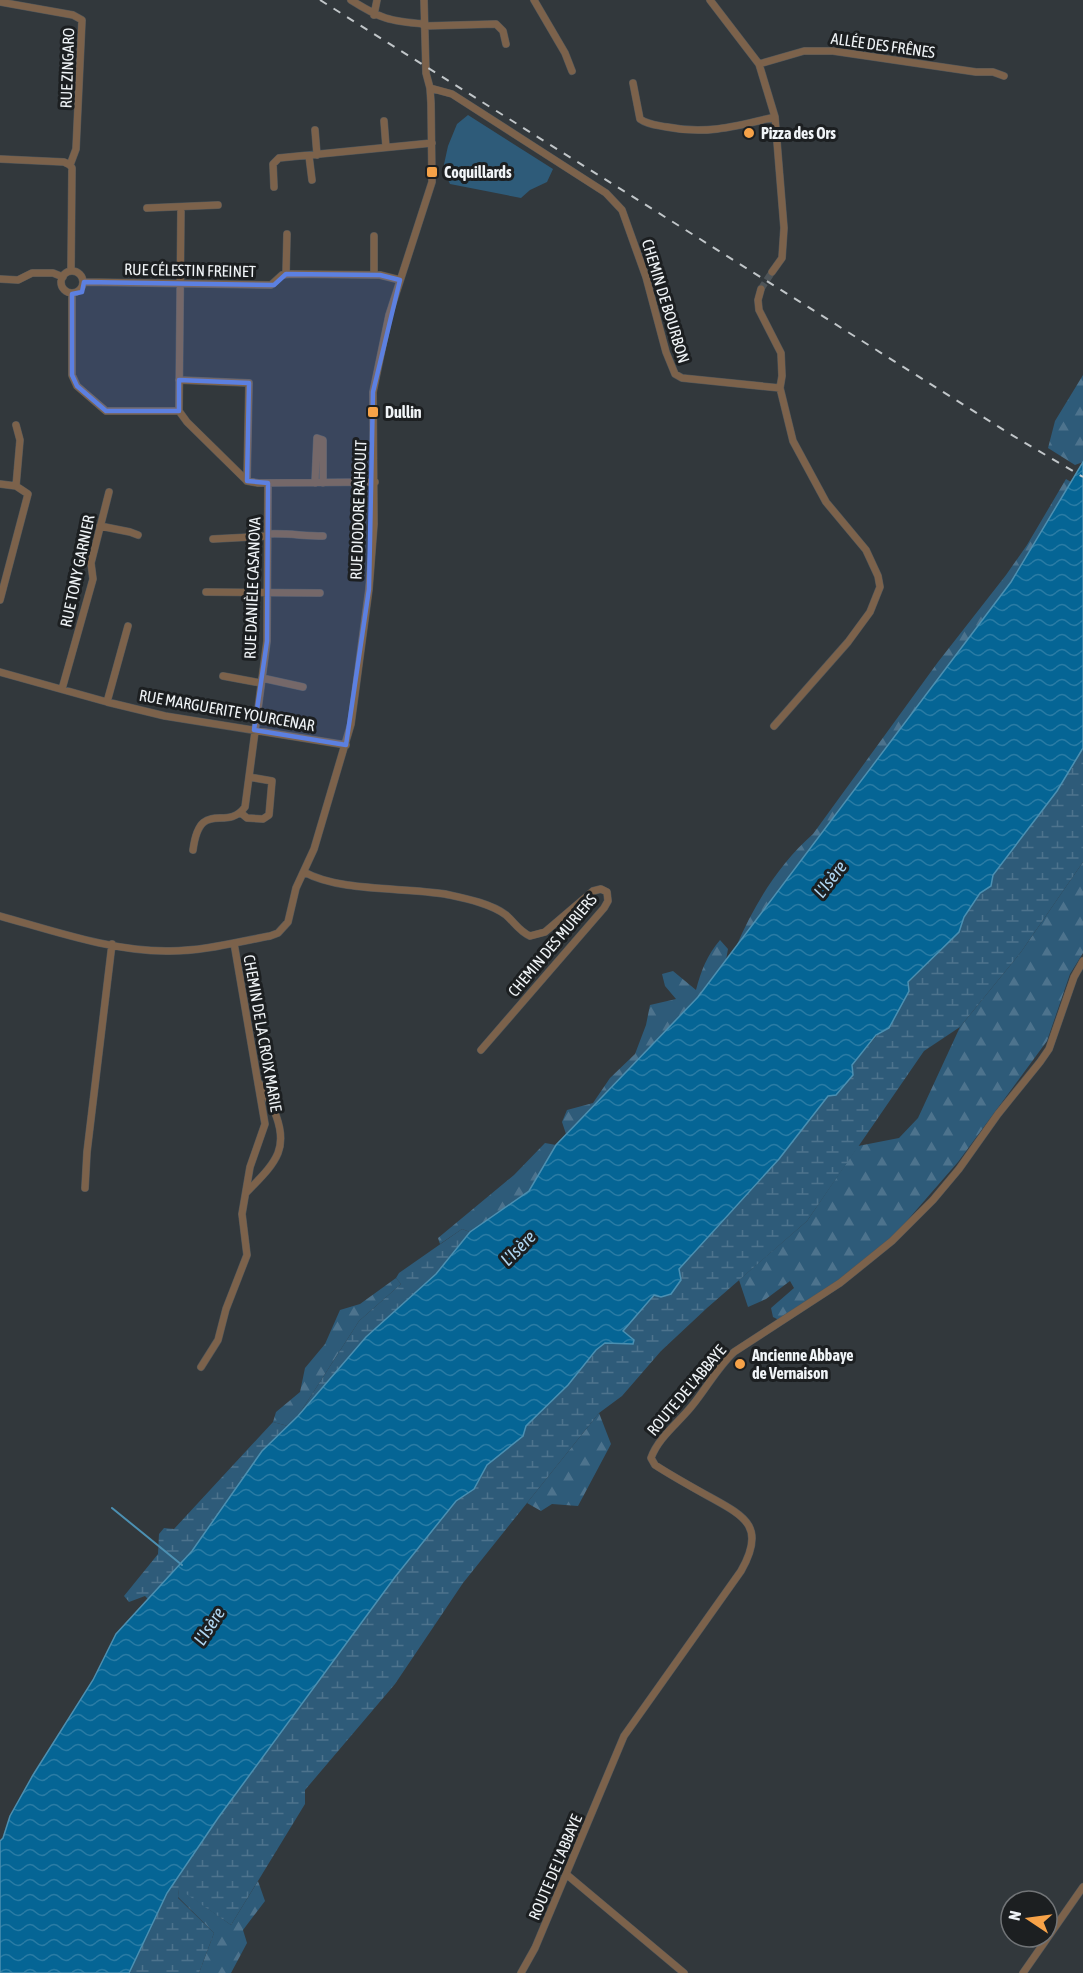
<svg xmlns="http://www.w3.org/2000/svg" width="1083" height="1973" viewBox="0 0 1083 1973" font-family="'Asap Condensed',sans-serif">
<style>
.grass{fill:#2e5b79}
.forest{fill:url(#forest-firs)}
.wetland{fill:url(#wetland-marsh)}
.water{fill:url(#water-waves);stroke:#4c90b2;stroke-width:1.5}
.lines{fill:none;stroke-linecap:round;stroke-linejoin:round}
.stream{stroke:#4c90b2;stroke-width:2}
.street-tunnel{stroke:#4e5458;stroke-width:7;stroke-dasharray:7 3.5;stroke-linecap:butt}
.street-casing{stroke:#50565a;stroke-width:8}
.street{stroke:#7c624b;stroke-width:7}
.rail{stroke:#c1c6c9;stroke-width:2;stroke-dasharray:8 8;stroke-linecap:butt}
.marked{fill:#5c80e1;fill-opacity:0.2;stroke:#5c80e1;stroke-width:4.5;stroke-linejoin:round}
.poi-dot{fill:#f6a248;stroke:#1c1f21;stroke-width:2}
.labels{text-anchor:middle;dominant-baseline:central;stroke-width:6;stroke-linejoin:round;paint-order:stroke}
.street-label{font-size:16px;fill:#f0f4f7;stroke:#1c1f21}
.poi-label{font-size:16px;font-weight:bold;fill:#f0f4f7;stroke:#1c1f21;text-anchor:start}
.water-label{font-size:18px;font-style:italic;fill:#b0d6f1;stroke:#1c1f21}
</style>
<defs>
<pattern id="forest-firs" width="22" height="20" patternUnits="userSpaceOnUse" patternTransform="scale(1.5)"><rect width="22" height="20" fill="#2e5b79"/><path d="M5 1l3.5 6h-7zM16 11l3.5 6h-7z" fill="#4d738d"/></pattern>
<pattern id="wetland-marsh" width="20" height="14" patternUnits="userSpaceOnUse" patternTransform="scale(1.5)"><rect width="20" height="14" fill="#2e5b79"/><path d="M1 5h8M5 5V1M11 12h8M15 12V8" fill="none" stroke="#4d738d"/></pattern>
<pattern id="water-waves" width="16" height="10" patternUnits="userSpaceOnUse" patternTransform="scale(1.5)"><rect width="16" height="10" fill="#056595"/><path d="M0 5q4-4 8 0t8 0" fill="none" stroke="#2a7ca5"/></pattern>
</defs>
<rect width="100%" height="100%" fill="#32383c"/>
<path class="grass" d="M468 115 553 169 547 182 530 190 521 198 450 184 443 169 448 146 457 124Z"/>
<path class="forest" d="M1083 375V462L1075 465 1048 448 1055 421Z
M1066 479 1071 482 1011 582 736 947C754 905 778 865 813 834L938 662 1006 575 1027 545Z
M1083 862V953L1070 974 1047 1041 958 1162 892 1238 792 1316 781 1321 773 1317 771 1308 794 1288 790 1281 766 1299 748 1307 739 1280 807 1221 858 1146 899 1138 918 1118 960 1027 1021 952Z
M720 940 728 949 726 960 698 997 566 1134 562 1122 567 1110 593 1103 610 1078 635 1054 646 1025 650 1005 676 999 665 986 662 974 673 971 696 990C701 971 707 955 720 940Z
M545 1143 556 1145 529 1191 470 1232 462 1229 440 1244 438 1238 514 1175Z
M396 1278 401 1284 359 1321 298 1416 288 1426 273 1422 276 1412 300 1392 305 1368 325 1344 340 1310 360 1304Z
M599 1413 611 1444 578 1506 552 1504 541 1511 527 1503Z
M258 1881 265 1901 243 1930 247 1943 231 1973H199L214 1933 178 1897 179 1888 231 1925Z"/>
<path class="wetland" d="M1083 748V862L1021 952 960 1027 924 1051 807 1221 707 1308 661 1351 622 1396 599 1413 463 1583 395 1684 305 1790V1804L231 1925 179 1889 178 1898 214 1933 199 1973H129L167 1892 218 1818 395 1577 456 1501 474 1489 487 1465 523 1436 526 1426 568 1385 596 1350 605 1343 633 1344 622 1332 654 1294 681 1280 679 1269 779 1159 828 1096 836 1095 853 1075 852 1065 880 1032 908 983 959 932 964 917 980 893 991 886 993 875 1057 791Z
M462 1229 470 1232 436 1274 366 1337 298 1416 359 1321 401 1284 396 1278 399 1273Z
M273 1422 288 1426 262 1451 192 1551 148 1599 145 1596 129 1602 124 1596 158 1554 159 1534 164 1528 174 1529Z"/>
<path class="water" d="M1083 462V748L1057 791 993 875 991 886 980 893 964 917 959 932 908 982 909 991 889 1028 876 1035 852 1065 853 1075 836 1095 828 1096 779 1159 679 1269 681 1280 671 1294 661 1297 654 1295 623 1331 634 1340 633 1344 605 1343 596 1350 568 1385 526 1426 523 1436 487 1465 474 1489 456 1501 395 1577 218 1818 167 1893 129 1973H0V1841L3 1838 10 1816 33 1775 93 1680 116 1634 192 1551 262 1451 298 1416 366 1337 436 1274 470 1232 529 1191 556 1145 698 997 1011 582Z"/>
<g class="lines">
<path class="stream" d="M112 1508 182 1565"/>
<path class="street-tunnel" d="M761 289 772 272"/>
<defs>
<path id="street" d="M351 0C381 19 389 21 424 24
M534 0 565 53 572 71
M710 0 759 64 775 117 784 228 782 258 772 272
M0 2 73 15 82 20 76 149 70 165
M374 15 377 0
M424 26 496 24 503 31 506 44
M759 64 804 51H833L976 72H993L1004 76
M633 83 640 119C648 125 657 125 667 127 706 135 737 126 775 117
M430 88 452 94 606 193 622 210 646 277 666 352 675 374 682 378 780 388
M384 121 386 147
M315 130 317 155
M309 156 312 180
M0 159 64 162 70 165 72 168 71 271
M274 187 273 164 279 158 432 143
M147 208 218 205
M374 236V275
M61 282a11 11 0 1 1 22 0a11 11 0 1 1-22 0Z
M286 274 287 234
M0 279 18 280 32 273H53L63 277
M84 282 271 285 282 275 291 274 380 275 400 280
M761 289 758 300 759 310 781 353 782 376 780 388 793 441 826 502 866 550 878 576 880 587 870 612 848 642 774 726
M72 294V375L77 386 106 411H179
M179 380 249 383 247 481
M179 411 187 422 247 481 258 483 375 482
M179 411 181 207
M16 425 20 440 16 486
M315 483 317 438 323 440V483
M0 484 16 486 28 494 0 600
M100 526 130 532 138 535
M268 534C287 533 304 536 323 536
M213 539 268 536
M206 592 320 593
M0 672 107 702 165 716 346 745
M223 676 261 683
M262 678 303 687
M62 689 93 579 91 563 109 492
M107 702 128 626
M241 813 247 818 263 819 269 815 272 781 249 777
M193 850C200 797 226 833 245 807L267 641 268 483
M304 872C340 892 403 887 445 894 463 898 490 903 506 915 514 922 520 932 530 936L545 932 593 891 601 889 607 892 608 901 604 908 481 1050
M0 916C54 931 114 952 170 951 204 951 237 942 270 936L278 933 288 922 296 888 314 849 351 724 369 589 374 524 373 392 389 315 432 182 431 103 430 88 426 73 424 0
M85 1188 87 1152 112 944
M246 1193C257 1181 272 1168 278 1153 287 1130 271 1102 259 1083
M201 1367 218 1340 226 1309 247 1255 242 1214 250 1167 265 1124 234 943
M566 1874 684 1973
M521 1973 535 1948 624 1736 741 1571C767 1526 744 1516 708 1496 690 1486 672 1476 655 1465L651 1458C658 1438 678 1423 691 1407 706 1389 717 1368 734 1352L840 1283 892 1241 933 1200 959 1169 998 1114 1040 1062 1049 1049 1074 977 1083 961
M1023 1973 1083 1887"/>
</defs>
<use href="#street" class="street-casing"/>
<use href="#street" class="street"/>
<path class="rail" d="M320 0 1010 434 1083 477"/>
</g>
<path class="marked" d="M286 274 380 275 400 280 373 392 369 589 346 745 254 730 267 641 268 483 247 481 249 383 179 380V411H106L77 386 72 375V294L82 292 84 282 274 285Z"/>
<g class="poi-dot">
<circle cx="749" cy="133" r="6"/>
<rect x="426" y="166" width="12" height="12" rx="3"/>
<rect x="367" y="406" width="12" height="12" rx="3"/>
<circle cx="740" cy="1364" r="6"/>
</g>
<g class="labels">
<g class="street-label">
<text transform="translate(883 45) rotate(8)">ALLÉE DES FRÊNES</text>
<text transform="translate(67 68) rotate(-88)">RUE ZINGARO</text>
<text transform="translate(190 270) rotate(1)">RUE CÉLESTIN FREINET</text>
<text transform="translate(666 301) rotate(73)">CHEMIN DE BOURBON</text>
<text transform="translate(358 510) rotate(-88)">RUE DIODORE RAHOULT</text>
<text transform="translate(77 571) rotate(-78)">RUE TONY GARNIER</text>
<text transform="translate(252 588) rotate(-88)">RUE DANIÈLE CASANOVA</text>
<text transform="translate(227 710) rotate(10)">RUE MARGUERITE YOURCENAR</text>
<text transform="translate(552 945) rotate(-50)">CHEMIN DES MURIERS</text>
<text transform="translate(263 1033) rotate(80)">CHEMIN DE LA CROIX MARIE</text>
<text transform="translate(686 1390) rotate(-50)">ROUTE DE L'ABBAYE</text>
<text transform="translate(555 1867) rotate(-67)">ROUTE DE L'ABBAYE</text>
</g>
<g class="poi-label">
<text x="761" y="133">Pizza des Ors</text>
<text x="444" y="172">Coquillards</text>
<text x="385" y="412">Dullin</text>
<text x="752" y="1355">Ancienne Abbaye<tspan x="752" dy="18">de Vernaison</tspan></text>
</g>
<g class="water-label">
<text transform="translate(830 879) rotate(-52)">L'Isère</text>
<text transform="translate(518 1248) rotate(-45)">L'Isère</text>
<text transform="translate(209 1626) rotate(-57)">L'Isère</text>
</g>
</g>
<g transform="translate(1029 1919) rotate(283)"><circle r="28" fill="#1c1f21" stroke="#717477" stroke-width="1.5"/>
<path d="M0-4.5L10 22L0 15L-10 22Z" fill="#f6a248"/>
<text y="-9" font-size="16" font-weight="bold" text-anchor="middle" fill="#f0f4f7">N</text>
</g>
</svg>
